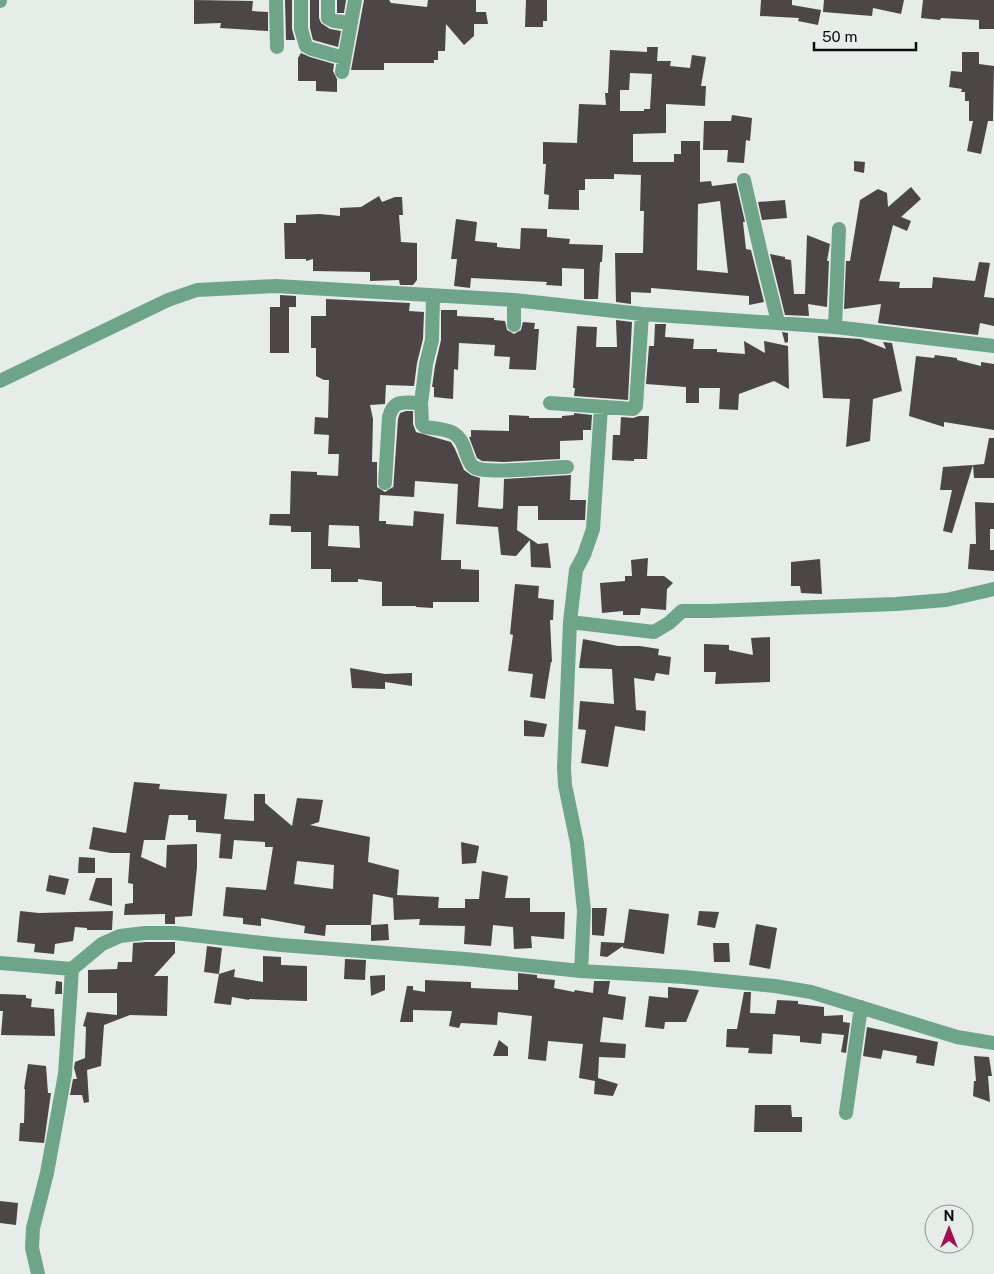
<svg xmlns="http://www.w3.org/2000/svg" width="994" height="1274" viewBox="0 0 994 1274" font-family="'Public Sans',sans-serif">
<style>
.building{fill:#4c4647;fill-rule:evenodd}
.lines{fill:none;stroke-linecap:round;stroke-linejoin:round}
.minor{stroke:#6ea589;stroke-width:14}
</style>
<rect width="100%" height="100%" fill="#e6ece8"/>
<path class="building" d="M194 0 253 1 252 11 268 12V31L220 28 221 23 194 24Z
M285 0H292V29L295 40H286Z
M310 0H319V18L321 23 330 29 341 31 338 47 313 40 310 28Z
M337 0H346L344 13H337Z
M364 0H389L391 3 427 7 428 0H476V12H486L488 24H474V36L464 45 446 24 445 51H438V60H434V63H384V70H351Z
M526 0H547V21H543V27H525Z
M761 0H792V5L821 10 818 25 798 21 799 18 760 16Z
M824 0H904L901 14 873 8 872 16 823 12Z
M923 0H994V29H979V20L941 18 940 20 921 18Z
M647 47H658L657 61H671L670 66 690 68 692 55 706 57 701 86H706L705 106 666 104V133L633 134V162H674V154H681V141H700V182L711 181 712 186 736 183 745 222H743L746 249 751 250 764 302 749 305V296L651 288V293L631 292V304L616 302 615 253H643L644 211H640L641 175 614 174V179H585V190H579V210L548 209 549 195 544 194 546 164H543V142L577 143 579 104 606 105 605 93H608L610 50 647 52ZM630 73 652 74 650 109H644V111H620V90H629ZM720 201 728 273 697 270 698 204Z
M962 52H979V64L994 66 993 121H988L981 154 967 151 973 121H969V101H965V92H961L962 89 949 87 951 71 962 72Z
M301 53 310 57 334 64 333 71 337 79V92L316 91V81H298V58Z
M732 115 752 118 750 141 746 140 744 163 727 162 728 150H703L704 121H731Z
M854 161 865 162 864 173 854 171Z
M911 187 921 199 901 217 911 221 907 231 893 225 879 281 900 282 899 288H932L933 277 975 281 979 262 990 263 984 297 994 298V326L980 323 978 335 878 323 881 304 844 309 846 261H850L860 200 878 189 887 193 888 207Z
M379 196 382 202 395 197H402L403 215H399L401 242 417 243V280L413 285H400L399 280 370 281V272L313 271V259L306 261V259H285L284 223H296V215L320 214 340 216V208L361 207Z
M785 200 787 218 762 220 758 202Z
M456 219 477 222 475 241 497 243V247L520 249 521 228 547 229V237L570 239 569 244 603 245 602 262H600L598 299H584V269L562 268V286L546 285 547 282 471 278 470 288 454 286 457 259H451Z
M807 235 830 244 827 261H829L827 307 808 304 809 316 785 315 770 254 785 257V259L791 260 794 294H805Z
M280 295 296 296V307H289V353H270V307H280Z
M326 299 410 303 409 311 424 312 423 339 417 363 414 386 386 385 385 404 370 405 373 419 372 462H377V487L385 492 393 487V491L398 419 400 413 406 411H413V424L416 432 451 442 455 449 464 470 471 475 480 478 478 507 501 509 503 508 504 479 571 475 570 500H586L585 520H538V506H518L517 530 538 544 548 543 551 568 531 567 530 540 516 556 501 555 498 527 456 524 458 484 415 481 414 497 380 495 379 521H386V524L413 526 414 511 444 514 441 560H461V569L479 570V602H433V608L416 607V606H382V582L358 579V582H331V569H311V532H291V526L269 525 270 514H290L291 471 317 472V475L338 476 339 454H328L329 435 314 434 315 417 328 418 329 380H324L316 376V348H311V316H326ZM329 525 359 526 360 548 328 546Z
M441 310H457V316L494 318V320L505 321 507 330 514 334 521 330 523 322 535 323 534 329H539L536 370 509 369 510 357 494 356 495 345 459 343 458 370 454 369 453 399 434 397V387H432L435 366 441 340Z
M616 320 632 322 628 400 574 396 575 388H573L577 326 597 327 596 347H617Z
M655 324H666L665 337 694 339 693 349H717V352L745 354 744 341 765 353 764 341 788 346 789 389 774 381 739 394 738 410 719 409 720 388H699V403H686V387L646 384 649 346H654Z
M782 332 788 333V342L785 343Z
M818 336 861 339 886 349 883 342 892 343 902 391 873 399 870 441 846 447 850 399 823 398Z
M935 355 957 358V360L981 366V362L994 364V430L944 422V427L909 416 916 356 934 358Z
M574 413 592 415 591 430H583V440L560 441V459L504 462 482 461 477 458 469 437H471V430L509 431V415L529 416V418H562V416L574 415Z
M639 416H649L647 459H634V461L612 460 613 435H620L621 417 633 418Z
M989 438H994V478H974L973 465 984 464Z
M973 465 952 533 943 531 952 490H940L943 467Z
M975 502 994 503V529H990V550H994V571L968 569 970 544H976Z
M648 558 647 576H664L673 583 667 589 666 610 641 608 640 615H623V611L602 613 600 583 625 581V576H632L631 560Z
M820 559 822 594 801 593 800 586H791V562Z
M515 584 539 586 538 598 554 600 553 620H550L552 662H551L545 699 530 697 533 674 508 671 513 635 510 634Z
M770 637V682L715 684 716 672H704V644L729 645V650L753 655 751 638Z
M583 639 618 646H640L659 649 658 655 671 657 669 675 656 673 654 681 634 678 636 710 646 711 645 731 615 726 608 767 581 763 586 730 578 729 580 701 614 704 612 669 579 668Z
M350 668 385 674 412 673V686L385 682V689L352 688Z
M524 720 547 724 544 737 524 736Z
M134 782 160 784 159 789 227 794 224 819 254 821V794H265V803L292 826 297 798 323 800 319 822 310 825 370 837 368 862 399 870 397 895 439 897 438 908H465V899H479L482 871 508 876 505 898H530V912H565L564 939 531 936 532 948 514 949 513 927 493 925 491 946 464 944 465 926 419 925 420 919 394 920 393 898 373 894 371 925H326L325 936 304 933 305 926 261 918V926L243 924V918L223 916 226 887 266 890 273 847H265V842L234 840 232 859 219 858 221 834 196 832V820H188V815H169L165 840H144L141 857 166 868 167 845 197 844V867L192 916 175 917V924H165V914L124 915 125 904 133 903V884L128 883 130 853H111L89 849 93 827 126 833ZM297 861 334 865 333 889 294 884Z
M461 842 479 846 476 863 462 864Z
M79 857 95 858V873H78Z
M49 875 69 879 65 895 46 891Z
M96 878H112V906L89 900Z
M592 908H607L604 936 592 935Z
M629 909 669 914 664 954 623 948V946L607 957 600 956 601 942 624 943Z
M20 911 39 913 113 911 112 930H87V928L75 927 73 941 55 944 54 954 34 952 35 944 17 942Z
M699 911 719 912 715 928 697 925Z
M388 924 389 940 371 941V925Z
M756 924 777 928 770 969 749 965Z
M146 942H175V953L154 976H168L167 1016 130 1015 104 1025 101 1066 87 1070 89 1102 84 1103 82 1095H70L73 1079H77L74 1068 75 1062 85 1058 86 1027 83 1026 87 1012 117 1015V993H88V970L117 969 118 962H132L133 943Z
M713 943H729L730 962H714Z
M207 946 222 948 219 974 204 972Z
M263 956 281 957V965L307 966V1001L249 999V1000L232 997 231 1005 214 1003 219 974 235 969 234 977 263 982Z
M345 959 366 960 365 980 344 979Z
M518 973 537 975V978L555 980 554 988 574 992 575 990 593 993 594 981H610L608 994 626 997 623 1020 603 1017 600 1042 626 1044 625 1058 599 1057 598 1078 618 1084 613 1096 594 1094 595 1081 579 1078 583 1044 548 1041 546 1061 528 1059 532 1016 498 1012 497 1025 461 1023 459 1028 449 1026 452 1011 413 1010V1022H400L407 986H413V990L425 992V980L444 981 471 982V988L518 990Z
M385 975V990L371 996 370 976Z
M56 981 62 982V994H55Z
M668 987 699 990 686 1022H665L664 1029 645 1027 649 996 668 998Z
M744 992H751L750 1013 775 1014 777 1000 798 1001V1004L824 1007V1016L843 1015V1022L850 1023 846 1053 841 1052 844 1035 822 1033 821 1044 800 1042V1036L773 1034 772 1054 748 1053 749 1048 726 1047 727 1029H737Z
M0 994 26 995V998L32 999 31 1007 54 1009 55 1036 1 1035 3 1011H0Z
M867 1027 938 1042 934 1066 916 1063 917 1056 883 1050 881 1059 863 1056Z
M499 1040 508 1047V1056H493Z
M974 1056 989 1057 992 1076H988L990 1102 973 1096 974 1081H976Z
M28 1064 46 1066 48 1093H51L44 1143 19 1141 20 1123H24L25 1089H24Z
M755 1105H791L792 1117H802V1132H754Z
M0 1201 18 1203 16 1225 0 1223Z"/>
<g class="lines">
<path class="minor" d="M276 0 277 47
M301 0V29L306 46 312 49 344 58
M328 0V18L334 21 351 23
M0 1V0
M342 72 355 0
M744 180 762 258 778 322
M514 325V300
M835 327 839 229
M0 381 168 300 197 290 276 286 514 300 642 314 835 327 994 346
M421 403 422 424 425 427C447 430 460 429 466 453 468 458 469 464 474 467 485 475 550 467 567 467
M550 403 633 409 636 406 642 314
M385 483 389 417C394 398 405 403 421 403L426 364 432 340 433 296
M570 622 654 632 669 623 682 611H710L896 604 946 600 994 589
M0 963 72 969 102 944 120 936 145 933H175L281 945 465 959 581 971 684 977 775 986 811 992 957 1037 994 1043
M581 971 584 911 577 843 565 785 564 768 570 622 576 570 584 555 593 529 601 407
M846 1113 861 1007
M38 1274 32 1248 33 1228 47 1173 65 1074 72 969"/>
</g>
<g transform="translate(949 1229)"><circle r="24" fill="#e6ece8" stroke="#8e9290"/>
<path d="M0-4L9 19L0 12L-9 19Z" fill="#a31052"/>
<text y="-8" font-size="14" font-weight="bold" text-anchor="middle" fill="#0a0c0b">N</text>
</g>
<path d="M814 42v8h102v-8" fill="none" stroke="#0a0c0b" stroke-width="2.5"/>
<text x="822" y="42" font-size="15" fill="#0a0c0b" stroke="#e6ece8" stroke-width="4" paint-order="stroke">50 m</text>
</svg>
